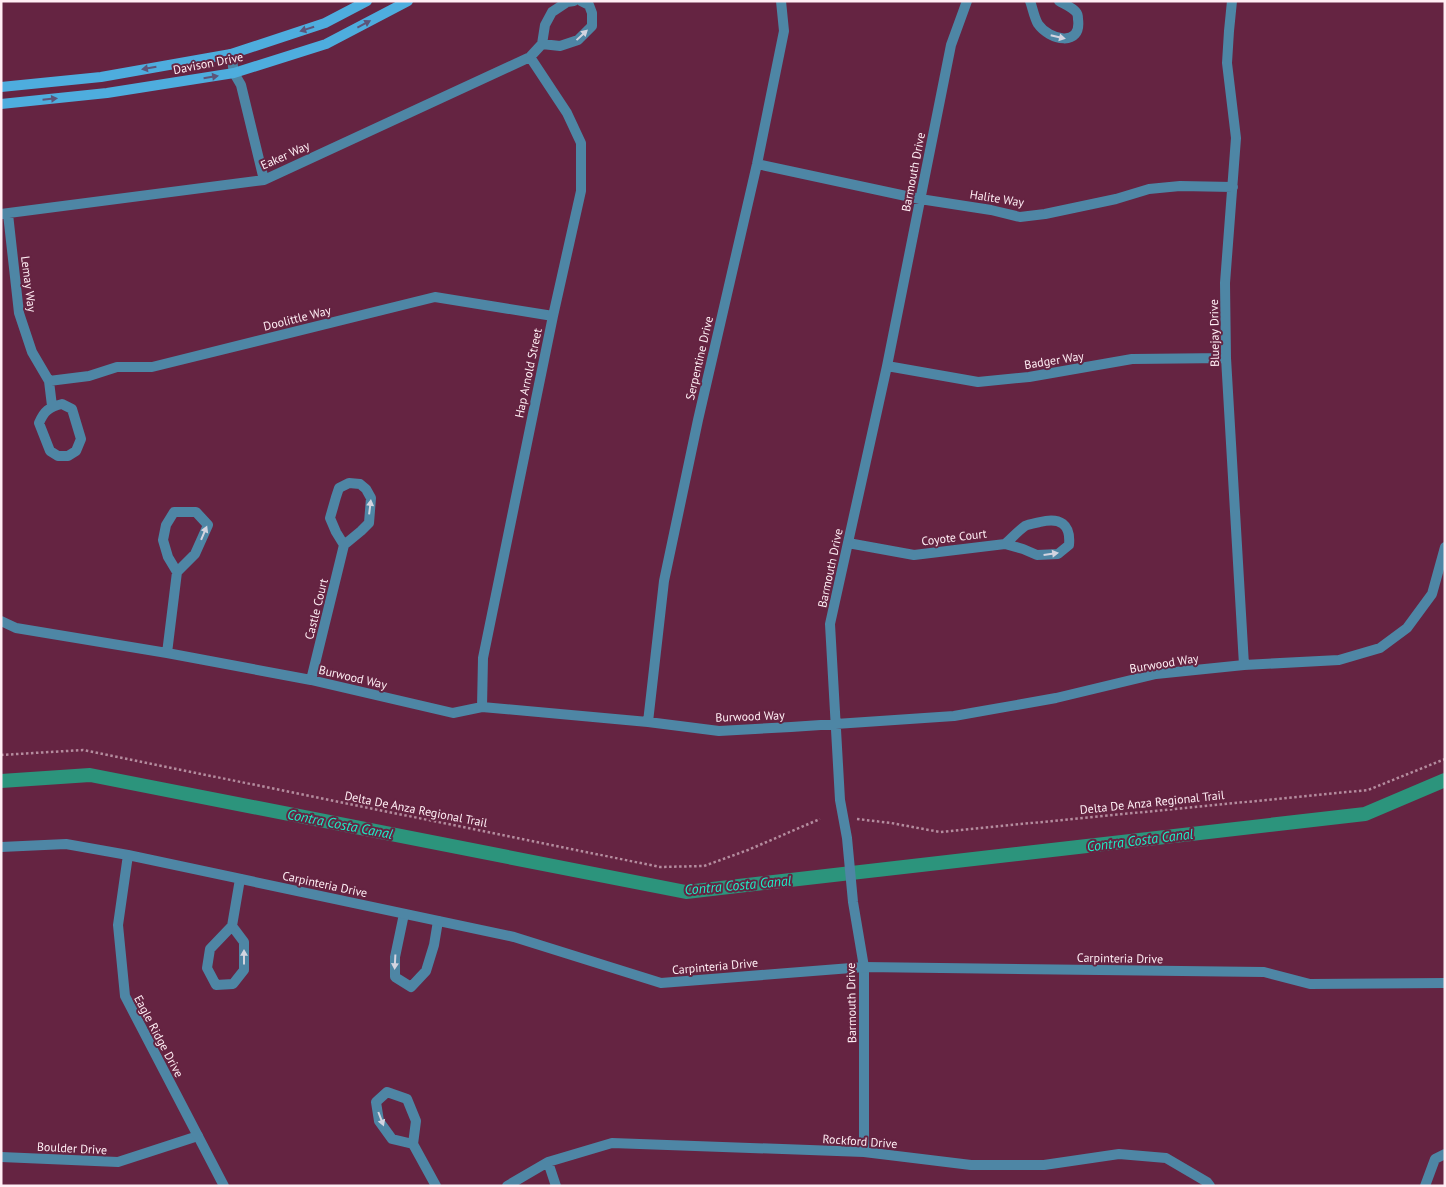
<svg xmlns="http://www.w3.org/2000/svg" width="1446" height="1187" viewBox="0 0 1446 1187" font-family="'PT Sans',sans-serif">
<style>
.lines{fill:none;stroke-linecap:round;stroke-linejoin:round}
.canal{stroke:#2c947c;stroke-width:14}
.path{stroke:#b48c9e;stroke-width:2.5;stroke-dasharray:2.5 2.5;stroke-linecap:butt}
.minor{stroke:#4e86a5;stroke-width:10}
.tertiary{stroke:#4e86a5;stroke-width:10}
.secondary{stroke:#4eadde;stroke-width:10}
.oneway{fill:#5d5479}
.oneway2{fill:#d3d4e0}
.labels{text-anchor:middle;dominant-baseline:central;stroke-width:4;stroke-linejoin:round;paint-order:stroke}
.street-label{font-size:12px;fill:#ffeef4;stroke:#652442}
.water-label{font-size:14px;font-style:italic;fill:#1ceec6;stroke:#652442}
</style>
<rect width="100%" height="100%" fill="#652442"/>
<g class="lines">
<path class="canal" d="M1 781 90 775 686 892 1365 814 1445 780"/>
<path class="path" d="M1 755 83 750 660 867 704 866 748 850 820 819
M857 819 891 823 940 832 1368 790 1445 759"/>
<path class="minor" d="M1030 1C1033 9 1034 17 1038 24 1049 40 1082 48 1078 19 1078 17 1078 14 1076 12 1072 7 1064 4 1059 1
M1232 1 1229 31 1227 63 1236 138 1225 283 1226 358 1244 665
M542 44 560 46 578 40 592 26V13L589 5 581 1
M231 54 234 73 241 85 264 180
M757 164 920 199 991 210 1020 217 1045 214 1116 199 1149 189 1180 186 1233 187
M1 214 264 180 530 57 542 44 545 25 552 12 567 2 574 1
M8 214 19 313 32 352 49 381 52 406
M887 366 978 382 1029 377 1132 359 1226 358
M49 381 89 376 117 367H152L435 297 553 316
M62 404 72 409 81 439 76 451 68 456H58L50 451 39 423C44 411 49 407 62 404Z
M848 543 914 555 1005 544 1023 549 1037 555 1058 554 1069 545C1071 524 1060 517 1040 522 1036 523 1029 524 1025 526 1018 531 1011 539 1005 544
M1 621 16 628 167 653 311 680 453 713 482 707 648 722 719 731 791 727 954 716 1056 698 1156 674 1244 665 1339 660 1380 648 1407 628 1432 594 1445 547
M167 653 177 572 168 557 163 540 166 525 174 512H196L208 525 195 554 177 572
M311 680 344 545 361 531 369 523 371 498 366 489 360 484 349 483 339 488 336 497 330 518 336 532 344 545
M482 707 483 658 553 316 581 191V143L567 113 530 57
M648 722 664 581 698 420 757 164 784 31 781 1
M404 914 395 957V977L411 987 426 971 434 945 438 921
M232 926 244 942V970L233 984 216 985 207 968 210 949 232 926 240 879
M413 1144 392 1139 379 1121 376 1102 387 1092 407 1099 416 1121 413 1144 436 1186
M864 1152V967L853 902 847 838 840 800 830 624 887 366 951 45 967 1
M1 1157 118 1162 198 1136
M548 1162 556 1186
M507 1186 548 1162 612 1143 864 1152 971 1165H1044L1119 1154 1166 1158 1207 1182 1210 1186
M1425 1186 1435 1159 1445 1154"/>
<path class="tertiary" d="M1 847 66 844 128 855 514 937 661 983 864 967 1264 972 1310 984 1445 983
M128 855 118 925 125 996 224 1186"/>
<path class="secondary" d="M1 87 101 77 231 54 325 23 367 1
M1 104 107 93 234 73 326 44 408 1"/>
</g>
<defs><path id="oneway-solid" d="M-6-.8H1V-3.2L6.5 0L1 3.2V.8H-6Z" transform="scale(1.25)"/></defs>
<g class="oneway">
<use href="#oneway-solid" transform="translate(364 24) rotate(-28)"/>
<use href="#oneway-solid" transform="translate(307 29) rotate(162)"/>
<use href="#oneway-solid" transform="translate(149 68) rotate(170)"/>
<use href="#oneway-solid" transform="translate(211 77) rotate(-9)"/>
<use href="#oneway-solid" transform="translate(50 99) rotate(-6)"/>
</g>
<g class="oneway2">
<use href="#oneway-solid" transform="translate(582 35) rotate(-43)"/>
<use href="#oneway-solid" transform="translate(1058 37) rotate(13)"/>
<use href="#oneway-solid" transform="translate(370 507) rotate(-83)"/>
<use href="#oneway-solid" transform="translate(204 533) rotate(-67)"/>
<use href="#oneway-solid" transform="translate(1051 554) rotate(-8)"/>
<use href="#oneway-solid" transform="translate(244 957) rotate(-90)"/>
<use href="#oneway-solid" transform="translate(395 962) rotate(93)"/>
<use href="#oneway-solid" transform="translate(381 1119) rotate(69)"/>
</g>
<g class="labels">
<g class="street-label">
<text transform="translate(208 63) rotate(-11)">Davison Drive</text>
<text transform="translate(285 155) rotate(-24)">Eaker Way</text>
<text transform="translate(913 172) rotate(-79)">Barmouth Drive</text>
<text transform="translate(997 198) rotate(9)">Halite Way</text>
<text transform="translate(29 284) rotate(83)">Lemay Way</text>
<text transform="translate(297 318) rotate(-14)">Doolittle Way</text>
<text transform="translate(1214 333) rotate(-91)">Bluejay Drive</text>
<text transform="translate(699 358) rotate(-77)">Serpentine Drive</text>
<text transform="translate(1054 360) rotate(-9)">Badger Way</text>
<text transform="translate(528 373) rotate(-78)">Hap Arnold Street</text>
<text transform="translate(954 537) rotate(-7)">Coyote Court</text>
<text transform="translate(830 568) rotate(-78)">Barmouth Drive</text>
<text transform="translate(316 609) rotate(-76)">Castle Court</text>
<text transform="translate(1164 663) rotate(-9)">Burwood Way</text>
<text transform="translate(353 677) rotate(13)">Burwood Way</text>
<text transform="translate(750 716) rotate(-2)">Burwood Way</text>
<text transform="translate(1152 802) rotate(-6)">Delta De Anza Regional Trail</text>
<text transform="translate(416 809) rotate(11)">Delta De Anza Regional Trail</text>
<text transform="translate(325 884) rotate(12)">Carpinteria Drive</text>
<text transform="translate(1120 958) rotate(1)">Carpinteria Drive</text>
<text transform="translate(715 966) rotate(-5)">Carpinteria Drive</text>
<text transform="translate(851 1003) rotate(-91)">Barmouth Drive</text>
<text transform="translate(159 1036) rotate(62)">Eagle Ridge Drive</text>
<text transform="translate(860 1141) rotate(4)">Rockford Drive</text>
<text transform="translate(72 1148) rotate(3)">Boulder Drive</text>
</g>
<g class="water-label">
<text transform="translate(340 824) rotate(11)">Contra Costa Canal</text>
<text transform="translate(1140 840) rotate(-7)">Contra Costa Canal</text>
<text transform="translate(738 885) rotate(-5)">Contra Costa Canal</text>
</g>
</g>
<rect width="1446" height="1187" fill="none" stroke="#ffeef4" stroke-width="5"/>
</svg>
